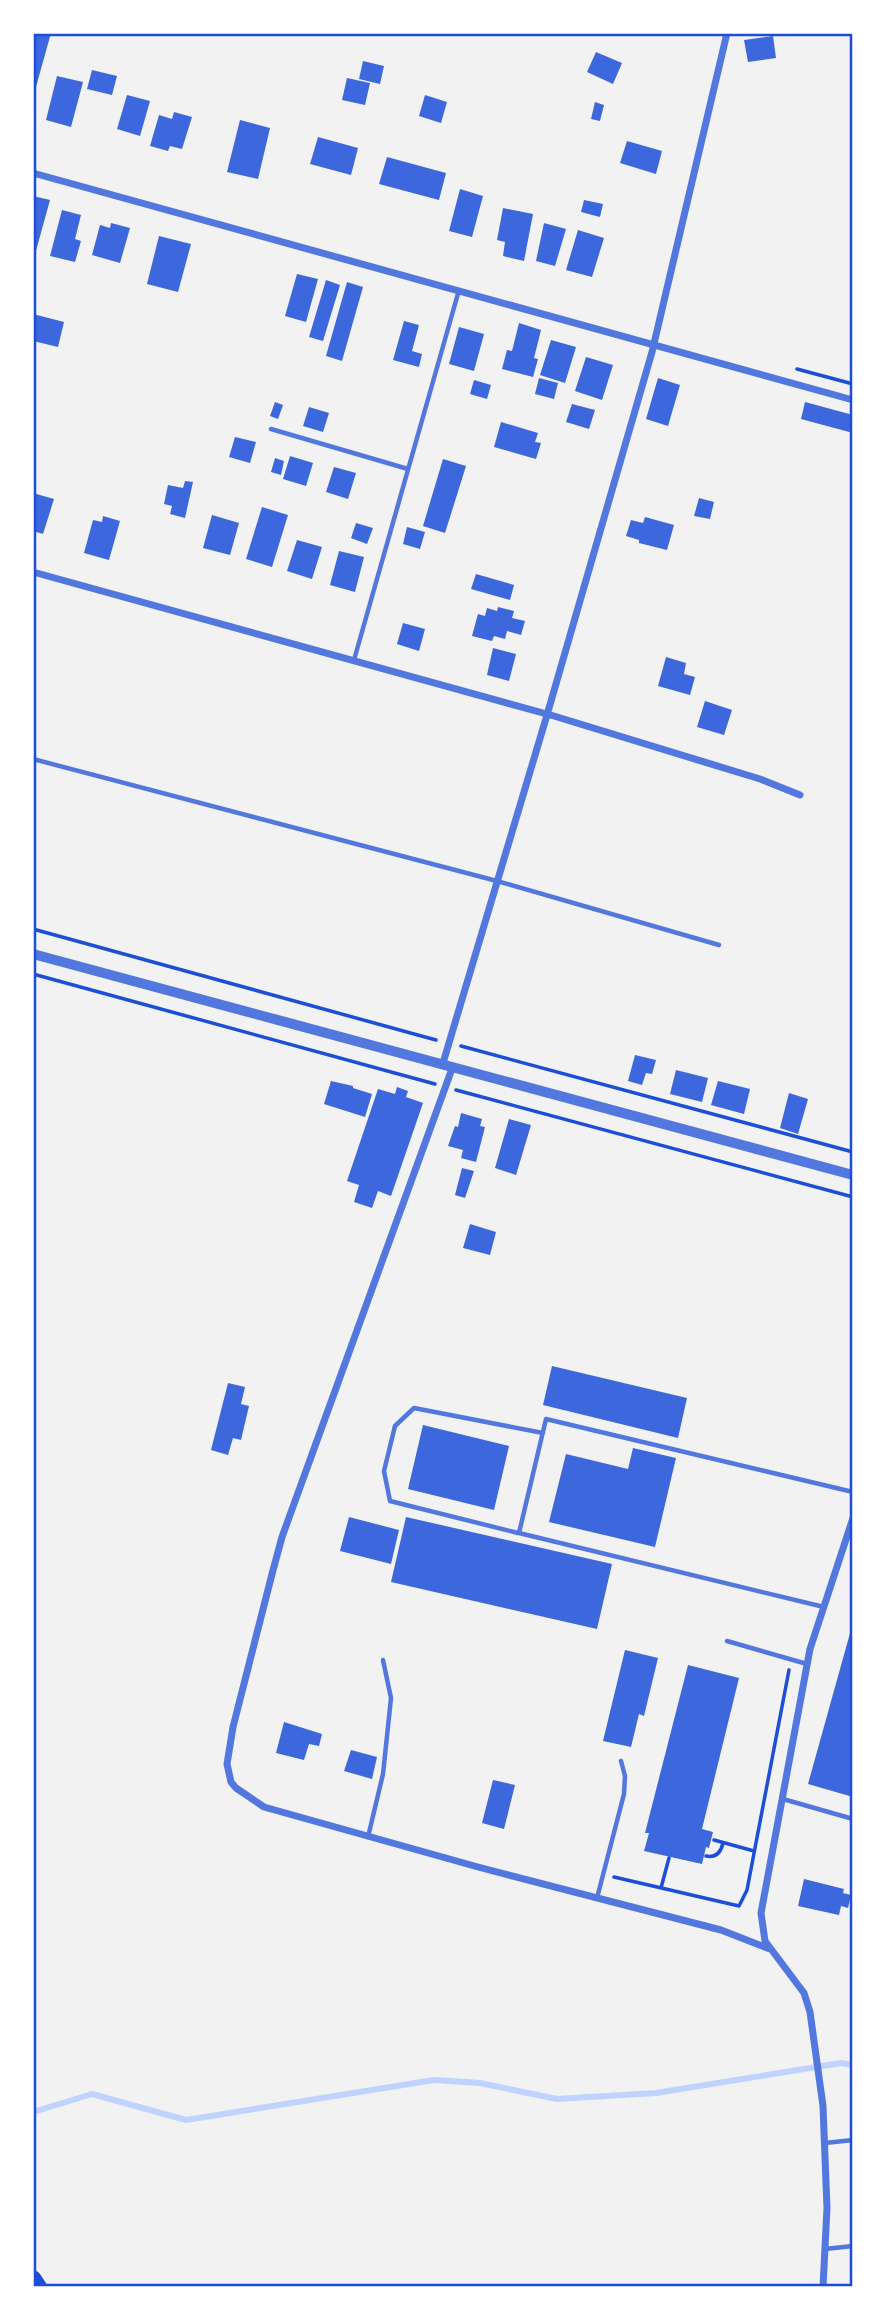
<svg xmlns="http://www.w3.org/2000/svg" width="886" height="2320" viewBox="0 0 886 2320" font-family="'Titillium Web',sans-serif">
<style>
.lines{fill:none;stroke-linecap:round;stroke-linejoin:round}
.stream{stroke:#bfd3fe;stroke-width:6}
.building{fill:#3d67dc}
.path{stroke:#1d4ed8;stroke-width:3.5}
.service{stroke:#5277de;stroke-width:4.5}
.minor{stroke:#5277de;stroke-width:7}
.tertiary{stroke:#5277de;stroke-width:10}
.motorway{stroke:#1d4ed8;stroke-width:16}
.neatline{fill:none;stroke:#1d4ed8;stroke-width:2.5}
</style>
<rect width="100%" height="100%" fill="#f2f2f2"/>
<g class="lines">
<path class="stream" d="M33 2112 92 2094 186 2120 434 2080 480 2083 557 2099 656 2093 841 2063 853 2065"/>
</g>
<path class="building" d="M33 33H51L34 94 33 93Z
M773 36 776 58 748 62 744 40Z
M596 52 622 63 613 84 587 72Z
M363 61 384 66 380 84 359 79Z
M92 70 117 76 112 95 87 89Z
M57 76 83 82 71 127 46 120Z
M347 78 370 83 365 105 342 100Z
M127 95 150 101 140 136 117 129Z
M425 95 447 102 441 123 419 116Z
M595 102 604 105 600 121 591 119Z
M174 112 192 117 182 149 170 146 168 151 150 146 159 115 172 119Z
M240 120 270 128 258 179 227 172Z
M318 137 358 148 351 175 310 164Z
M627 141 662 151 656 174 620 163Z
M387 157 446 173 439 200 379 184Z
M460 189 483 196 472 237 449 231Z
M33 196 50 200 34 258H33Z
M584 200 603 204 600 217 581 212Z
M503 208 533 214 524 261 503 256 505 242 497 240Z
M62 210 81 215 75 239 81 241 75 262 50 256Z
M111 223 130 228 120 263 92 255 100 225 110 228Z
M544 223 566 229 555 266 536 261Z
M578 230 604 238 592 277 566 270Z
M159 236 191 244 178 292 147 284Z
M297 274 318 279 306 322 285 316Z
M326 280 340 285 323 341 309 337Z
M347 282 363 287 342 361 326 356Z
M33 314 64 322 58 347 33 341Z
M404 321 419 325 412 351 422 354 419 367 393 360Z
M519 323 541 330 534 358 538 359 533 377 502 369 507 350 512 351Z
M459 327 484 334 474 371 449 364Z
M551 340 576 347 565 383 540 375Z
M586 357 613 365 602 400 575 391Z
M539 378 558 383 554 399 535 394Z
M658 378 680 385 668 426 646 419Z
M474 380 491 385 487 399 470 394Z
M275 402 283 405 278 419 270 416Z
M805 402 853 415V433L801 419Z
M572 404 595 410 589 429 566 422Z
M309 407 329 413 323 432 303 426Z
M501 422 538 433 535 442 541 443 536 459 494 447Z
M235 437 256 442 250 463 229 457Z
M290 456 313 463 306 486 283 479Z
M275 458 284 461 281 475 271 472Z
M443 459 466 466 445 533 423 526Z
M334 467 356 473 348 499 326 492Z
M185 481 193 482 185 518 170 514 172 506 164 504 168 485 183 488Z
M33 493 54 499 43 534 33 531Z
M699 498 714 502 710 519 694 516Z
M262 507 288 515 272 567 246 559Z
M212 515 239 523 230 555 203 548Z
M103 516 120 521 109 560 84 553 93 520 102 522Z
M645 517 674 525 667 550 639 543V540L626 536 631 520 643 523Z
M356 523 373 528 367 544 351 538Z
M407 527 425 532 420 549 403 544Z
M297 540 322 547 312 579 287 571Z
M339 551 364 557 355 592 330 585Z
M476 574 514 585 510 600 471 589Z
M498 607 514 611 512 618 525 621 521 635 507 631 505 639 494 636 492 641 472 636 478 614 485 616 487 608 497 611Z
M403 623 425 629 419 651 397 644Z
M493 648 516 654 509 681 487 675Z
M666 657 686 663 684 674 695 677 690 695 658 686Z
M705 701 732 710 724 735 697 727Z
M635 1055 656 1060 652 1074 646 1073 642 1085 628 1081Z
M676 1070 708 1078 702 1102 670 1094Z
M331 1081 353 1086V1088L372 1094 365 1117 324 1104Z
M718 1081 750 1089 744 1114 711 1105Z
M397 1087 408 1091 406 1097 423 1103 391 1196 378 1191 372 1208 354 1202 359 1185 347 1181 378 1089 395 1094Z
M789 1093 808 1099 798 1134 780 1128Z
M461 1113 482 1119 480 1126 485 1127 476 1162 461 1158 463 1150 448 1146 455 1126 458 1127Z
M509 1119 531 1125 516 1175 495 1168Z
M462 1168 474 1171 465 1198 455 1195Z
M470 1224 496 1232 490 1255 463 1248Z
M552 1366 687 1398 678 1438 543 1405Z
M228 1383 245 1387 241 1404 249 1406 241 1440 233 1438 228 1455 211 1450Z
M423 1425 509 1446 494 1510 408 1489Z
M633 1448 676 1458 655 1547 549 1522 566 1454 628 1469Z
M349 1517 399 1530 391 1564 340 1551Z
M406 1517 612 1564 597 1629 391 1582Z
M852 1626H853V1797L808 1784Z
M625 1650 658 1658 644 1716 639 1714 631 1747 603 1741Z
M688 1665 739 1678 702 1829 713 1832 709 1848 706 1847 702 1864 644 1851 649 1833H645Z
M284 1722 322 1734 319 1746 309 1744 304 1760 276 1753Z
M351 1750 377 1757 372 1779 344 1771Z
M493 1780 515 1785 504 1829 482 1823Z
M804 1879 844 1889 843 1893 851 1895 848 1908 841 1906 839 1915 798 1906Z"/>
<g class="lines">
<path class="path" d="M797 369 853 384
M33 929 436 1040
M33 974 435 1084
M461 1046 853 1152
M456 1090 853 1197
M714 1840 754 1851
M706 1856C716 1858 721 1852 723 1843
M614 1877 739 1906 747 1890 789 1670
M661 1888 669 1858"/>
<path class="service" d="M271 429 408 469
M354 660 459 290
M33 759 497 881 719 945
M518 1533 390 1501 384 1471 395 1426 414 1408 543 1433
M824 1607 519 1533 546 1419 853 1492
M727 1641 807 1664
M783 1799 853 1819
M368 1837 383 1774 391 1698 383 1660
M597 1898 624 1794 625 1776 621 1761
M825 2143 853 2140
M825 2249 853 2246"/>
<path class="minor" d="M33 173 853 400
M33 572 554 716 760 779 800 795
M443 1063 547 715 652 352 727 33
M453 1066 282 1537 272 1574 233 1727 227 1764 231 1782 236 1788 264 1807 478 1867 721 1930 770 1949
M823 2287 827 2208 823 2106 810 2012 804 1993 765 1941 761 1913 810 1649 853 1518"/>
<path class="tertiary" d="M33 954 853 1175"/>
<path class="motorway" d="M33 2278 39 2287"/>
</g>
<rect width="886" height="2320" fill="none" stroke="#ffffff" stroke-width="70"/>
<rect x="35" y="35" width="816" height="2250" class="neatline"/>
</svg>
